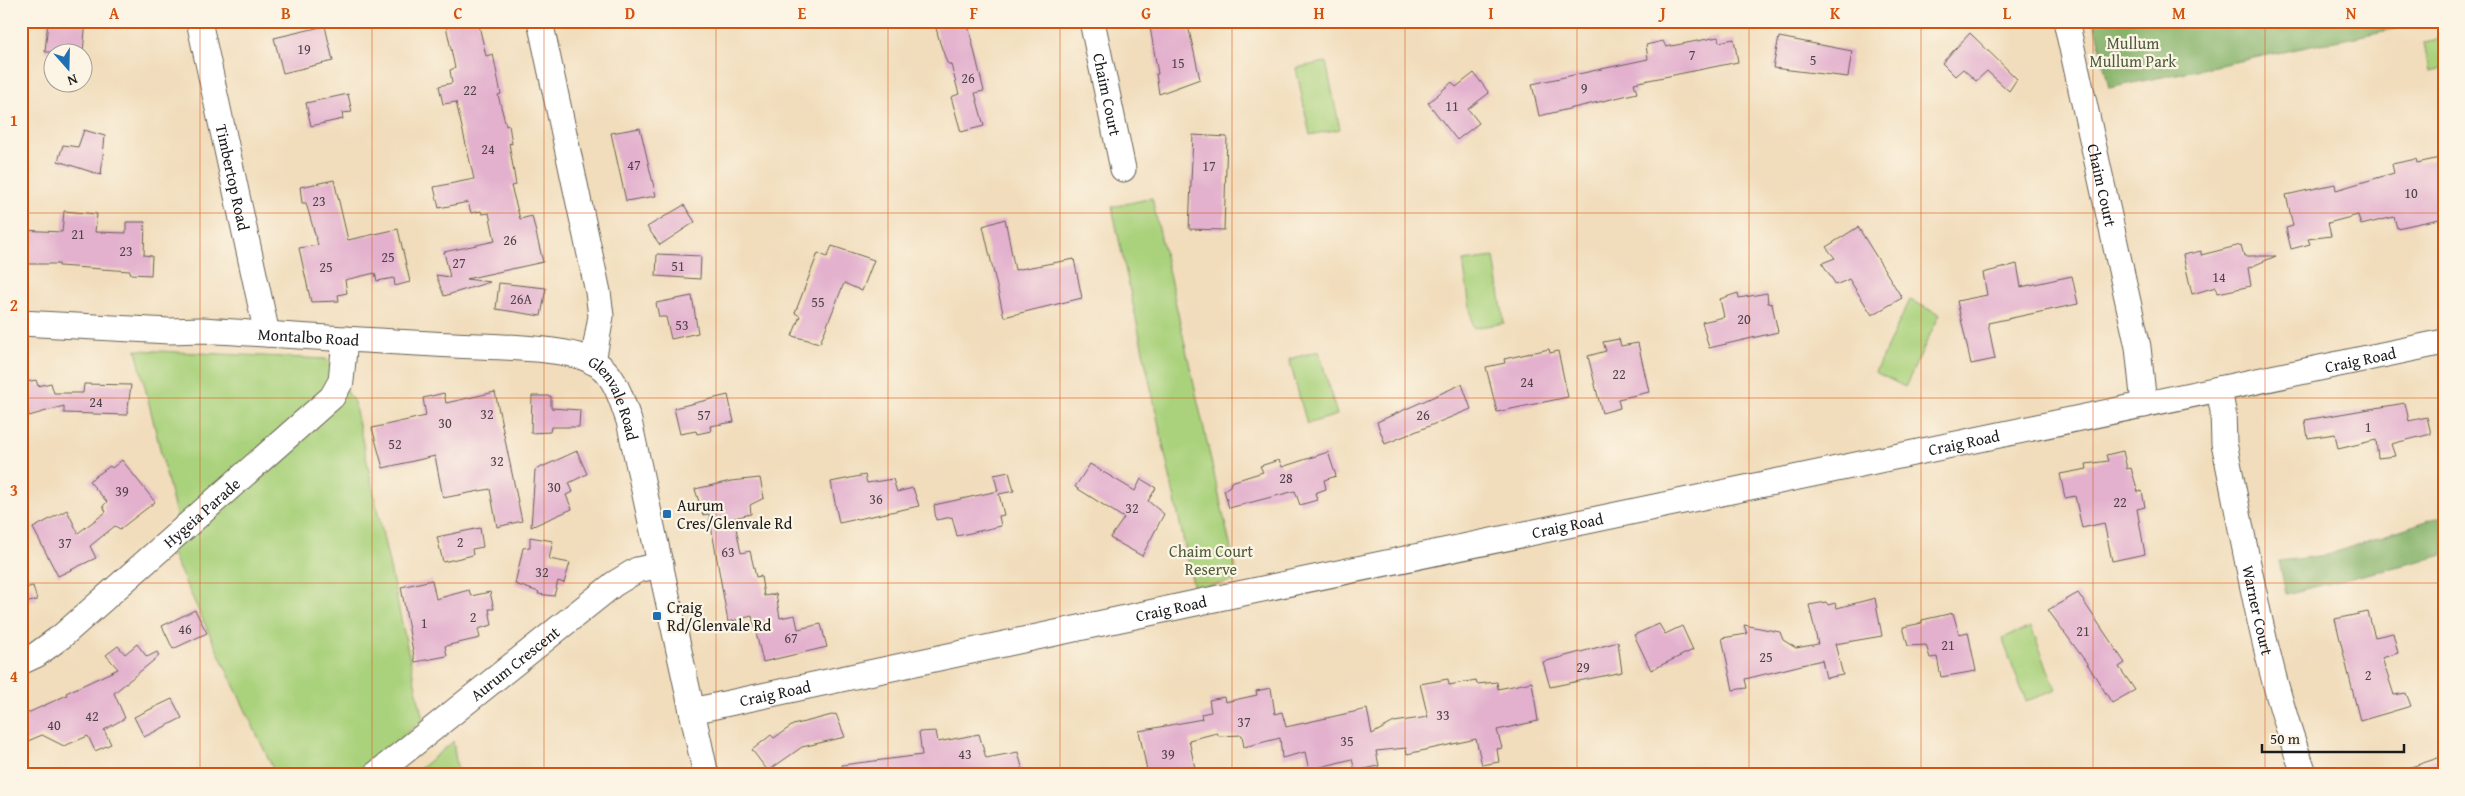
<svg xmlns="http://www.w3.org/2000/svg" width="2465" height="796" viewBox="0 0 2465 796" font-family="'Gentium Book Plus',serif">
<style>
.green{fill:#aad27d;stroke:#63774c}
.forest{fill:#87b46c;stroke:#526844}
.building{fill:#e3b1ce}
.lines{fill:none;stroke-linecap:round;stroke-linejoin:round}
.minor-casing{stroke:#676054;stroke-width:27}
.minor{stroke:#fff;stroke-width:25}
.grid{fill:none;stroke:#d4530e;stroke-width:1;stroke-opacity:0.55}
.poi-dot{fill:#1f6fb2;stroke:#fcf5e5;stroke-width:2}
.labels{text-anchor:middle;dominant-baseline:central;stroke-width:4.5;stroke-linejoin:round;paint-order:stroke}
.number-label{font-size:14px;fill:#4e4148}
.park-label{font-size:16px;fill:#4e5c3e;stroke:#fcf5e5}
.street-label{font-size:16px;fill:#1c1c1c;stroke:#fcf5e5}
.poi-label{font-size:16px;fill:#1c1c1c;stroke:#fcf5e5;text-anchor:start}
.neatline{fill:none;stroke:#d4530e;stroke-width:2}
.grid-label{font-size:16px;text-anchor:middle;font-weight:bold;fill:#d4530e}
</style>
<rect width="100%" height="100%" fill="#fcf5e5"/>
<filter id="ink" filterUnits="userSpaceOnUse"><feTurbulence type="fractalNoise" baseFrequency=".02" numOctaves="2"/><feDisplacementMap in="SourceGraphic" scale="10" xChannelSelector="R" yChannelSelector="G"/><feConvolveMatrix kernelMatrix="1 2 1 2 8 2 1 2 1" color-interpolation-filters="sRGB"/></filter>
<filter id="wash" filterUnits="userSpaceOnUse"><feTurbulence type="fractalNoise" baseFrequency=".0096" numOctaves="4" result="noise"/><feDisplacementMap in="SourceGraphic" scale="20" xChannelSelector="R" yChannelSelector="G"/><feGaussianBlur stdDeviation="1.12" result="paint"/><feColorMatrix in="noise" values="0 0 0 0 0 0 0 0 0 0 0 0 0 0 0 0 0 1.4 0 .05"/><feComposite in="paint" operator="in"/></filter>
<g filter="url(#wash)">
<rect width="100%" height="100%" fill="#f1ddbc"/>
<path class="green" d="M2444 38V69L2429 72 2424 42Z
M1326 62 1340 129 1310 135 1296 68Z
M1152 198 1238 580 1194 589 1112 207Z
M1494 257 1504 323 1473 328 1463 261Z
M1910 300 1940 314 1905 387 1875 372Z
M136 350 326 359 354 402 423 720 356 775H276L171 552 177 519Z
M1319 351 1337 415 1307 424 1289 359Z
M2031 627 2056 690 2026 701 2002 638Z
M453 741 458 775H412L453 742Z"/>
<path class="forest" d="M2094 21H2432L2109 88Z
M2444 515V555L2286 594 2279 561 2327 555Z"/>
<g id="blocks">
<path class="building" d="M48 21H86L83 52H45Z
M445 21H478L486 56 493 54 501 94 498 95 506 126 509 125 512 144 509 143 516 185 511 186 520 219 532 216 543 262 466 279 490 282 444 296 436 275 450 277 444 252 495 241 489 213 482 214 481 211 471 213 468 202 439 208 434 187 474 179 456 102 443 104 439 86 452 83 450 70 455 68Z
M940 21H967L984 91 975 93 984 126 961 132 951 97 959 94 951 65 947 63 940 43 936 28 941 26Z
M1149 21H1164V24L1187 21 1200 79 1159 94 1156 74H1158Z
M325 26 333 61 283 73 274 38Z
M1970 33 2017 79 2009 91 1987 71 1976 81 1963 69 1955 76 1942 63Z
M1718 37 1719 42 1734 39 1738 62 1634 83 1637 93 1539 116 1532 84 1648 59 1646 45 1663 41 1666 47Z
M1779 37 1852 51 1848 77 1773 68Z
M1474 73 1489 93 1468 109 1479 123 1457 140 1428 103 1452 82 1456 87Z
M348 94 352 112 342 113 343 119 311 126 306 103Z
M640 128 656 196 626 201 611 133Z
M84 130 105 136 101 175 58 161 63 145 78 147Z
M1193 135 1227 137 1224 230 1189 229Z
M2444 157V218L2397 228 2394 217 2361 225 2358 215 2328 223 2331 236 2308 239 2310 244 2291 249 2286 228 2293 226 2286 195 2335 184 2336 190 2394 173 2392 164 2416 159 2417 163Z
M334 180 348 240 398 229 410 282 395 286 394 278 377 281 375 273 345 280 347 293 338 295 339 301 311 302 299 248 318 245 306 203H302L300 187Z
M684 205 695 222 660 245 647 227Z
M64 211 97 214 95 232 126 233V222H145L144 255 152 256 151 275 131 274 130 271 59 266V264H21V230L62 232Z
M1005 219 1015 270 1074 259 1082 298 1004 317 983 226Z
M1858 227 1902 298 1872 315 1849 279 1836 285 1822 263 1835 258 1826 247Z
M2241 245 2244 256H2276L2248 268 2251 286 2218 293 2216 287 2192 294 2183 255 2201 251V255Z
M832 246 874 260 862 291 844 283 820 343 792 336 800 316 795 313 818 253 827 257Z
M657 254 701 256 700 279 656 276Z
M2017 264 2021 287 2072 276 2078 304 1988 323 1995 359 1971 364 1957 301 1987 295 1983 273Z
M499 283 546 288 541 316 496 309Z
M1738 293 1739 298 1767 293 1768 303 1772 304 1778 332 1709 348 1702 322 1724 317 1720 299Z
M692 296 698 333 671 339 666 317H659L656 303Z
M1619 339 1621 346 1638 343 1649 392 1618 399 1620 408 1602 413 1588 356 1606 351 1603 342Z
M1549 349 1550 353 1558 351 1568 397 1497 412 1486 367 1505 363 1504 359Z
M36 380 38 386 51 383 54 393H83L84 384 131 385 127 415 64 413V406L29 416 27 408 21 410V383Z
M1462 384 1471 409 1385 444 1377 422Z
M495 392 522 521 497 527 490 489 443 498 435 456 383 468 372 428 426 416 423 398 444 393 446 403Z
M728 395 734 422 710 426 711 431 697 434 696 431 680 434 674 408Z
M532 396H551V408L580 410 579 427H551L550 432 531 433Z
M2405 403 2409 421 2427 417 2431 434 2391 444 2395 456 2378 458 2376 440 2338 449 2335 434 2308 438 2305 420Z
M577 451 587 474 569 483 573 492 566 495 572 509 531 527 535 470Z
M2123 451 2127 469 2131 468 2138 492 2142 491 2145 507 2137 509 2145 554 2112 561 2104 523 2082 528 2075 496 2065 498 2060 474 2087 469 2086 464 2108 461 2106 455Z
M1328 452 1336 476 1324 480 1326 489 1315 493 1317 500 1300 505 1295 491 1229 508 1224 490 1230 486 1231 482 1263 472 1260 466 1279 460 1282 467Z
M122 460 155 502 120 529 115 526 90 546 96 558 58 576 33 528 67 510 78 533 106 512 103 506 107 502 89 481 110 466 112 468Z
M1090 464 1135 491 1141 479 1156 488 1148 501 1164 514 1142 556 1110 538 1124 518 1075 487Z
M1009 472 1014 491 999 494 1004 515 999 516 1001 526 957 536 952 517 936 520 934 505 998 491 994 475Z
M865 475 867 483 893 479 897 492 913 488 919 506 839 523 831 482Z
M760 478 764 498 750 505 751 514 734 518 741 553 750 551 756 577 761 576 764 596 776 594 780 618 795 615 798 629 821 624 827 647 763 662 752 616 728 622 709 514 703 515 695 489 731 481Z
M480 528 483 547 472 549 473 555 443 562 437 537Z
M530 537 553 541 549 559 570 563 564 583 558 581 554 596 538 594 539 592 515 584 523 548 530 547Z
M432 580 436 599 469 590 471 596 490 592 494 609H489L492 625 478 629 480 638 445 646 447 656 415 662 401 587Z
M33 586 37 600 21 604V589Z
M2078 593 2125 663 2119 667 2135 690 2112 703 2086 662 2048 610Z
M1875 598 1882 636 1835 644 1843 675 1826 678 1822 660 1745 679 1747 688 1733 690 1722 638 1747 634 1744 625 1780 632 1783 640 1796 648 1818 644 1809 605 1826 602 1828 605 1835 603 1837 608Z
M195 610 207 633 173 649 162 626Z
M2368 612 2375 637 2393 633 2398 653 2382 658 2394 695 2406 693 2411 706 2360 721 2335 619Z
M1953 613 1959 634 1968 632 1976 671 1941 677 1937 657 1930 658 1926 645 1908 646 1903 627 1922 623V620Z
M1659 624 1665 634 1682 626 1693 650 1651 670 1634 635Z
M1618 642 1622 672 1550 687 1543 662Z
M137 644 147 657 157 652 159 656 114 693 125 718 104 730 111 744 95 751 88 736 64 746 42 735 21 744V716L67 695 66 693 118 669 106 655 118 646 125 654Z
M1448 679 1449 685 1476 680 1477 684 1497 682 1498 689 1532 682 1538 721 1497 730 1502 748 1497 749 1499 762 1482 765 1476 739 1407 754 1406 748 1376 751 1379 766 1355 771 1352 759 1309 770 1305 752 1282 758 1280 738 1244 747 1242 735 1219 736 1217 733 1189 740 1195 768 1148 775 1139 731 1202 719 1201 714 1211 712 1209 700 1224 697 1225 702 1257 695 1256 691 1271 688 1275 714 1282 712 1286 727 1367 709 1372 734 1394 722 1428 717 1420 684Z
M172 699 182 718 144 737 134 717Z
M836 714 845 737 802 747 768 771 752 750 771 735 774 738 793 725Z
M936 731 938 742 979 734 986 758 1018 752 1024 775H843L842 765 922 755 919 732Z
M2444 756V775H2396V772Z"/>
</g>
</g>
<g filter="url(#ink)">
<use href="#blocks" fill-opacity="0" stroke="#676054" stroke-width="1"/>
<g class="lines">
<defs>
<g id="minor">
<path id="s1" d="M199 21 267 334"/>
<path d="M540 21 598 292 601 316 593 362"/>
<path id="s2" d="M1092 21 1123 169"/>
<path id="s3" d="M2066 21 2138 347 2144 405"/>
<path id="s4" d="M21 323 169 331 201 330C285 335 369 341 454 345 490 347 561 346 592 361 615 372 621 399 629 421L706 775"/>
<path id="s5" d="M2219 389 2223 411 2224 443C2247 554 2264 669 2305 775"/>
<path id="s6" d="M21 662 36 655 62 636 332 397 341 381 345 339"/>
<path id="s7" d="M692 711 1219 598 2444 342"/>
<path id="s8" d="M375 775 614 584 637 570 661 565"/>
</g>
</defs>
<use href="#minor" class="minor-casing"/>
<use href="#minor" class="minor"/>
</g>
</g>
<path class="grid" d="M200 21V775M372 21V775M544 21V775M716 21V775M888 21V775M1060 21V775M1232 21V775M1405 21V775M1577 21V775M1749 21V775M1921 21V775M2093 21V775M2265 21V775M21 213H2444M21 398H2444M21 583H2444"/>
<g class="poi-dot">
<rect x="662" y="509" width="10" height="10" rx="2.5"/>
<rect x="652" y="611" width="10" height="10" rx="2.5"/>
</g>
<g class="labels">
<g class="number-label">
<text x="304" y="49">19</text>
<text x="1692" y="55">7</text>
<text x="1813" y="60">5</text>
<text x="1178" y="63">15</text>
<text x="968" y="78">26</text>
<text x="1584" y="88">9</text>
<text x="470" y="90">22</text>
<text x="1452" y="106">11</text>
<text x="488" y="149">24</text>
<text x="634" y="165">47</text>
<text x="1209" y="166">17</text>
<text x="2411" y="193">10</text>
<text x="319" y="201">23</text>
<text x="78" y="234">21</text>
<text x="510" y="240">26</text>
<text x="126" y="251">23</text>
<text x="388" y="257">25</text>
<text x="459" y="263">27</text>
<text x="678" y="266">51</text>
<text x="326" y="267">25</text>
<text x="2219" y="277">14</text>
<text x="521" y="299">26A</text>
<text x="818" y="302">55</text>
<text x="1744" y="319">20</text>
<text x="682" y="325">53</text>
<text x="1619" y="374">22</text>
<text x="1527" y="382">24</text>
<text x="96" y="402">24</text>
<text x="487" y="414">32</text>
<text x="704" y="415">57</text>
<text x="1423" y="415">26</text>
<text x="445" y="423">30</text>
<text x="2368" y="427">1</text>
<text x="395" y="444">52</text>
<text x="497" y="461">32</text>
<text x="1286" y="478">28</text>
<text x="554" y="487">30</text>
<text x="122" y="491">39</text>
<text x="876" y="499">36</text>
<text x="2120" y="502">22</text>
<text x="1132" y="508">32</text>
<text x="460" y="542">2</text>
<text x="65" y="543">37</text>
<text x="728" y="552">63</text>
<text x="542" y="572">32</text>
<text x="473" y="617">2</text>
<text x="424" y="623">1</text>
<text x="185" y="629">46</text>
<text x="2083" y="631">21</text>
<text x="791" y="638">67</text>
<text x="1948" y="645">21</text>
<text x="1766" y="657">25</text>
<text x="1583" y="667">29</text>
<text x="2368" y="675">2</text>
<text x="1443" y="715">33</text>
<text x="92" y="716">42</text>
<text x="1244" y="722">37</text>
<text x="54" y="725">40</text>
<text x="1347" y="741">35</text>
<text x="965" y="754">43</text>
<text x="1168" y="754">39</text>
</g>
<g class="park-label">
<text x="2133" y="43">Mullum<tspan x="2133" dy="18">Mullum Park</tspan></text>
<text x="1211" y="551">Chaim Court<tspan x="1211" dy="18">Reserve</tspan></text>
</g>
<g class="street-label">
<text stroke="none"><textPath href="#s2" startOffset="75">Chaim Court</textPath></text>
<text stroke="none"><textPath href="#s1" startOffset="160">Timbertop Road</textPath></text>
<text stroke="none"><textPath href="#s3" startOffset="168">Chaim Court</textPath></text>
<text stroke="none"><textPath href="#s4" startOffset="288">Montalbo Road</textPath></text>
<text stroke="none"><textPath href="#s7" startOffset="1705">Craig Road</textPath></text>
<text stroke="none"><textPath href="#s4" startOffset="618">Glenvale Road</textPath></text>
<text stroke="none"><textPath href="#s7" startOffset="1300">Craig Road</textPath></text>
<text stroke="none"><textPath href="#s6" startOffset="235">Hygeia Parade</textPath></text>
<text stroke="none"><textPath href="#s7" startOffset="895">Craig Road</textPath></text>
<text stroke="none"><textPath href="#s7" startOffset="490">Craig Road</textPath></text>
<text stroke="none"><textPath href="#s5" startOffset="225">Warner Court</textPath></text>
<text stroke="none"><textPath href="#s8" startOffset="179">Aurum Crescent</textPath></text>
<text stroke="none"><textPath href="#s7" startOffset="85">Craig Road</textPath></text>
</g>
<g class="poi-label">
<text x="677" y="505">Aurum<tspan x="677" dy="18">Cres/Glenvale Rd</tspan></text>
<text x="667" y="607">Craig<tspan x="667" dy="18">Rd/Glenvale Rd</tspan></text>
</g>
</g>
<rect width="2465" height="796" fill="none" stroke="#fcf5e5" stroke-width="55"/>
<g transform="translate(68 68) rotate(160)"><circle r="24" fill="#fcf5e5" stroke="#a29e95"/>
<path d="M0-4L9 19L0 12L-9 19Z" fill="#1f6fb2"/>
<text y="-8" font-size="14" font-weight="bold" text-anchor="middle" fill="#1c1c1c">N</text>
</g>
<path d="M2262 744v8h142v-8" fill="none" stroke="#1c1c1c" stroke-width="2.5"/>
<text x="2270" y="744" font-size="15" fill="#1c1c1c" stroke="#fcf5e5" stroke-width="4" paint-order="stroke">50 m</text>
<rect x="28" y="28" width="2410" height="740" class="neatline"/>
<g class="grid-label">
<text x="114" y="19">A</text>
<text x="286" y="19">B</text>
<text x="458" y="19">C</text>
<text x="630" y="19">D</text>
<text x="802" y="19">E</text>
<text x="974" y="19">F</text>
<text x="1146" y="19">G</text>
<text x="1319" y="19">H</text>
<text x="1491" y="19">I</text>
<text x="1663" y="19">J</text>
<text x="1835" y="19">K</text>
<text x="2007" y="19">L</text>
<text x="2179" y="19">M</text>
<text x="2351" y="19">N</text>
<text x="14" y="126">1</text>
<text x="14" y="311">2</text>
<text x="14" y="496">3</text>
<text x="14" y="682">4</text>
</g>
</svg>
